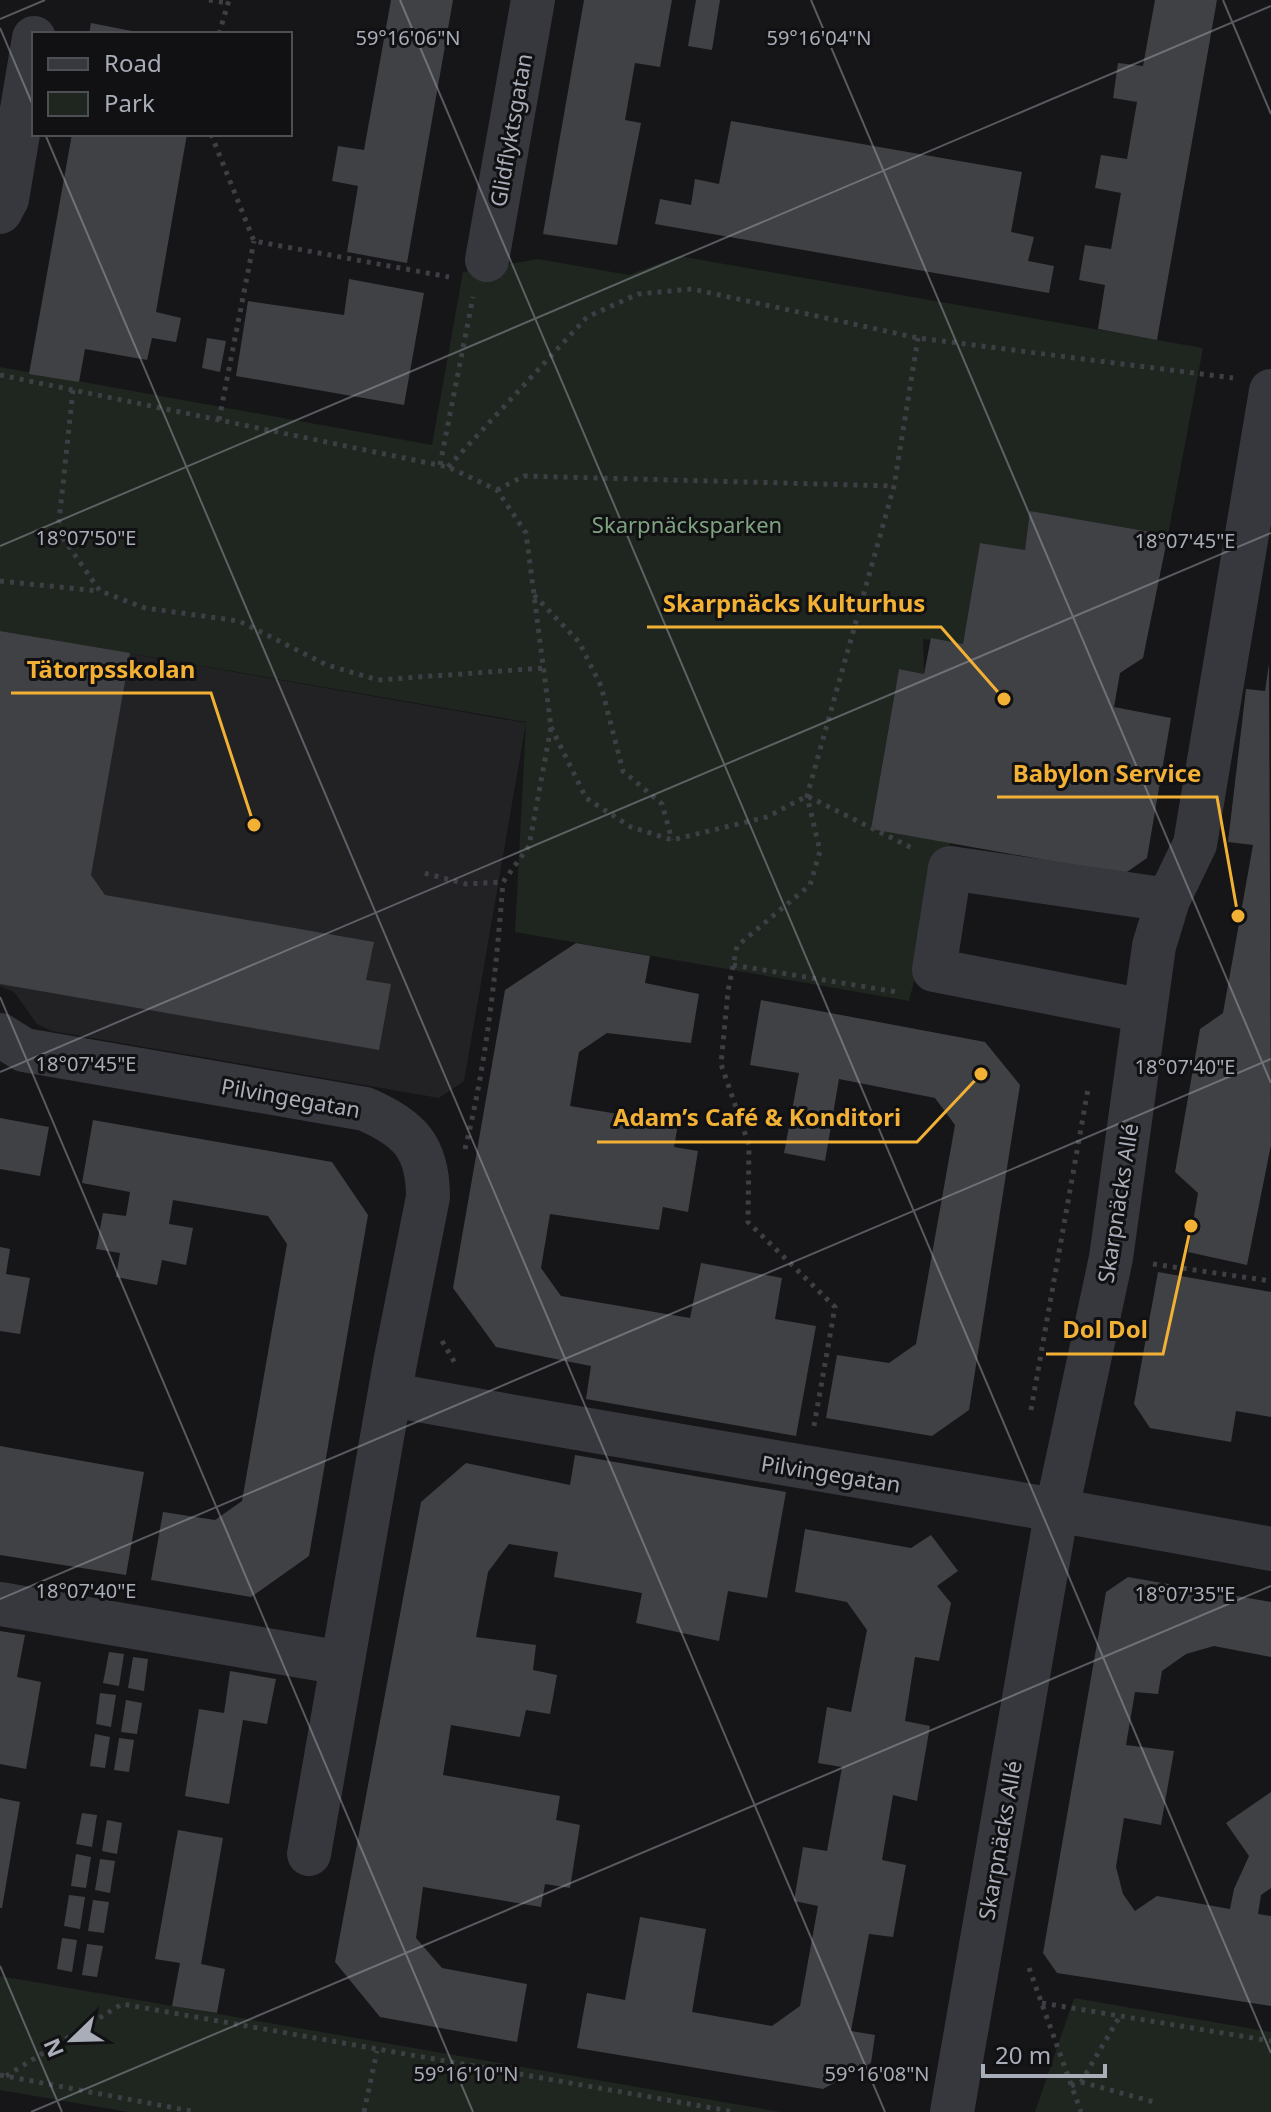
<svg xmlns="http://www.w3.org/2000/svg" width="1271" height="2112" viewBox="0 0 1271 2112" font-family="'Noto Sans',sans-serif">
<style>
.built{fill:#222225}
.green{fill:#1e261f}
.building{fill:#404145}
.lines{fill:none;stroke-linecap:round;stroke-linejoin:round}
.path{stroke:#3d3f44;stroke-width:5;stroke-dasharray:4 6;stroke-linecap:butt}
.minor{stroke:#37383d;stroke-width:44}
.ticks{fill:none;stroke:#a8adb8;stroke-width:2;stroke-opacity:0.45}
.labels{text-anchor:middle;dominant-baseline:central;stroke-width:6;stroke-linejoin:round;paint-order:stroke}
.street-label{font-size:22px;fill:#a8adb8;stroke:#111113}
.park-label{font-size:22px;fill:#7fa381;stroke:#111113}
.ticks-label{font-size:20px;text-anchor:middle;fill:#a8adb8;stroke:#111113;stroke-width:6;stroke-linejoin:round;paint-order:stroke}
.leader{fill:none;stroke:#f2b134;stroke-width:3}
.callout-dot{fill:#f2b134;stroke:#111113;stroke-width:3}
.callout-label{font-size:24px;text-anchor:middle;font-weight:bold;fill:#f2b134;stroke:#111113;stroke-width:6;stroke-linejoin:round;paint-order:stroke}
</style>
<rect width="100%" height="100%" fill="#161618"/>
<path class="built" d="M0 631 526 723 464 1081 439 1098 52 1031 37 1024 14 992 0 986Z"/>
<path class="green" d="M679 256 1203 348 1168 535 1030 511 1025 550 980 543 963 644 923 639 924 674 899 669 871 828 950 843 909 1001 515 932 526 722 0 631V367L432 445 463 272 538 259 629 275Z
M0 1976 781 2112H128L0 2090Z
M1074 1998 1271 2032V2112H1035Z"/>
<path class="building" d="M391 0H453L407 263 347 252 358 186 332 181 338 146 364 150Z
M584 0H672L660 67 635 63 625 120 641 123 617 245 543 234Z
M696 0H720L712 50 688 46Z
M1155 0H1217L1157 340 1098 329 1105 285 1079 280 1085 245 1111 249 1121 193 1095 188 1101 155 1127 159 1137 102 1113 98 1118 63 1143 66Z
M91 23 142 33V34H89Z
M731 121 1022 172 1011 232 1034 237 1028 261 1054 266 1049 293 655 224 660 199 691 205 695 179 719 184Z
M72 134H187L156 312 181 318 176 342 152 338 147 360 85 349 79 382 29 374Z
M349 279 424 293 404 405 236 376 248 301 344 315Z
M207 338 226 341 220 372 202 368Z
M1030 511 1168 535 1143 658 1120 673 1114 707 1171 718 1147 858 1124 874 871 829 899 669 924 674 931 638 963 644 980 543 1025 550Z
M0 631 130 653 91 875 105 895 374 942 366 980 391 984 379 1050 0 984Z
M1269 664 1271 1145 1247 1265 1188 1252 1198 1193 1175 1172 1200 1029 1223 1013 1253 845 1228 842 1246 689 1265 691Z
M576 943 650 956 645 983 699 994 691 1043 607 1033 579 1052 570 1106 678 1124 674 1147 698 1151 688 1212 663 1207 659 1230 550 1214 541 1268 561 1296 690 1318 701 1263 782 1278 775 1319 816 1326 796 1436 586 1399 591 1366 496 1347 453 1288 505 990Z
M761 1000 985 1042 1020 1085 969 1410 932 1436 826 1418 837 1355 889 1363 916 1344 955 1125 935 1098 839 1079 825 1161 784 1153 799 1073 750 1065Z
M0 1118 49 1127 40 1176 0 1169Z
M93 1120 332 1162 368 1215 309 1556 251 1597 151 1580 163 1512 215 1520 242 1501 287 1244 268 1216 173 1200 169 1224 193 1228 186 1265 162 1260 157 1285 116 1277 120 1253 96 1249 103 1213 126 1216 130 1192 82 1183Z
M0 1247 10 1249 6 1274 30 1278 20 1334 0 1331Z
M1158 1272 1271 1292V1417L1236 1411 1231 1442 1150 1428 1134 1404Z
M0 1446 144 1472 126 1575 0 1555Z
M575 1455 786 1492 767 1598 728 1591 719 1641 636 1623 642 1593 554 1577 558 1552 509 1544 488 1572 476 1637 536 1645 533 1670 557 1675 550 1714 526 1710 520 1737 451 1725 443 1775 560 1796 556 1820 580 1825 570 1888 545 1884 541 1907 423 1887 416 1938 442 1968 527 1984 517 2042 380 2017 335 1962 421 1502 466 1463 570 1485Z
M805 1529 911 1548 931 1535 958 1571 937 1586 951 1603 939 1661 915 1657 905 1721 930 1726 917 1801 893 1795 882 1860 906 1865 893 1937 869 1934 851 2031 875 2035 871 2063 823 2089 577 2048 587 1993 625 2000 640 1917 706 1929 692 2012 772 2026 800 2006 818 1906 794 1901 803 1847 827 1851 842 1767 818 1763 827 1707 851 1712 867 1630 847 1602 795 1592Z
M1128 1577 1271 1602V1657L1214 1646 1186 1654 1162 1671 1158 1694 1135 1692 1126 1745 1174 1751 1161 1825 1124 1818 1116 1867 1123 1894 1135 1911 1157 1896 1230 1909 1234 1889 1249 1856 1226 1823 1271 1792V1888L1261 1895 1258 1914 1271 1916V2006L1057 1973 1043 1953 1106 1592Z
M0 1631 25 1635 17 1677 41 1682 26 1769 0 1764Z
M109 1652 124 1654 119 1686 103 1683Z
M133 1657 148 1659 144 1691 128 1688Z
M230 1671 276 1679 267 1724 243 1720 229 1804 185 1796 199 1709 224 1713Z
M100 1693 116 1695 111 1727 96 1724Z
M126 1700 142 1703 137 1734 121 1732Z
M95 1734 110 1737 105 1768 90 1766Z
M119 1738 134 1740 129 1772 114 1770Z
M0 1798 20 1802 2 1908H0Z
M82 1813 97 1815 92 1847 76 1844Z
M107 1820 122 1823 117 1854 102 1851Z
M178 1830 223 1838 201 1964 225 1969 217 2013 172 2006 180 1963 155 1959Z
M76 1854 91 1857 86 1888 71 1886Z
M100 1859 115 1861 110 1893 95 1890Z
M69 1895 85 1897 80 1929 64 1926Z
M93 1900 109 1902 104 1933 88 1931Z
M62 1938 77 1940 72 1972 57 1969Z
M87 1944 103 1946 97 1977 82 1975Z"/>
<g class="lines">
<path class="path" d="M209 0 228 3
M219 34 229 0
M211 134 254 241 449 277
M0 375 448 467 497 490 526 533 551 727 529 846 503 882 466 884 424 873
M73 390 58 531 100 591 145 608 239 621 327 665 378 680 544 668
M219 420 254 241
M440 465 473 297
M448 467 587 317 638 294 692 289 918 338 1233 378
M497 490 524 476 894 486
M0 581 99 591
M534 595 579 642 601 686 623 771 662 804 672 840
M551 727 586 798 631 827 672 840 767 817 807 796 914 849
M733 965 897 992
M465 1149C487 1061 496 972 503 882
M1153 1264 1271 1281
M442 1341 455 1363
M1031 1410 1088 1089
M814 1426 835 1307 748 1222 749 1145 721 1064 728 991 737 946 810 885 820 851 807 796 894 486 918 338
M1029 1968 1081 2112
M1042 2003 1271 2041
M0 2075 196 2112
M6 2076 122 2004 735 2112
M1081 2082 1154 2102
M1071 2086 1081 2082 1120 2016
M364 2112 377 2051"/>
<path class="minor" d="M0 212 7 199 34 38
M487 260 533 0
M1145 1011 934 970 950 868 1168 900
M0 1035 24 1050 365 1109C409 1128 428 1147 428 1197L395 1363 309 1854
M392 1395C685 1449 979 1494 1271 1549
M0 1604 342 1663
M952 2112 1057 1509 1111 1258 1154 946 1168 900 1195 844 1271 391"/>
</g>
<path class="ticks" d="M400 0 1271 2053M811 0 1271 1083M1223 0 1271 114M0 19 45 0M0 28 34 108M45 134 885 2112M0 546 1271 6M0 997 473 2112M0 1072 1271 533M0 1599 1271 1059M0 1966 62 2112M31 2112 1271 1586"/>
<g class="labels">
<g class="street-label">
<text transform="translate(510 130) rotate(-80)">Glidflyktsgatan</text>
<text transform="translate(291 1097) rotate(10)">Pilvingegatan</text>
<text transform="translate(1117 1203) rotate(-81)">Skarpnäcks Allé</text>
<text transform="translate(831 1473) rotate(9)">Pilvingegatan</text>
<text transform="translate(999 1840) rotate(-80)">Skarpnäcks Allé</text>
</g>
<g class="park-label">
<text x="687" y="524">Skarpnäcksparken</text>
</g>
</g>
<g class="ticks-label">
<text x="408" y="45">59°16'06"N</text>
<text x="819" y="45">59°16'04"N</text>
<text x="86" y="545">18°07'50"E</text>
<text x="1185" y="548">18°07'45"E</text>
<text x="86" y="1071">18°07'45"E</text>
<text x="1185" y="1074">18°07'40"E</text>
<text x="86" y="1598">18°07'40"E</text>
<text x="1185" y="1601">18°07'35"E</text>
<text x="466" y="2081">59°16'10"N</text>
<text x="877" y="2081">59°16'08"N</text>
</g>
<path class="leader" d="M1004 699L941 627H647M254 825L211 693H11M1238 916L1217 797H997M981 1074L917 1142H597M1191 1226L1163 1354H1046"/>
<g class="callout-dot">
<circle cx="1004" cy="699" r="8"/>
<circle cx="254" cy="825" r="8"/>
<circle cx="1238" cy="916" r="8"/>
<circle cx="981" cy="1074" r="8"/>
<circle cx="1191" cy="1226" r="8"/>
</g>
<g class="callout-label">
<text x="794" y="612">Skarpnäcks Kulturhus</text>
<text x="111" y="678">Tätorpsskolan</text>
<text x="1107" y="782">Babylon Service</text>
<text x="757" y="1126">Adam’s Café &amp; Konditori</text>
<text x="1105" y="1338">Dol Dol</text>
</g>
<rect x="32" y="32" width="260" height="104" fill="#111113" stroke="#4d4f55" stroke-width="2"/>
<rect x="48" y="58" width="40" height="12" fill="#37383d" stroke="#4d4f55" stroke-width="2"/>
<text x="104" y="72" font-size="24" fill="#a8adb8">Road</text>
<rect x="48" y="92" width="40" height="24" fill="#1e261f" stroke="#4d4f55" stroke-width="2"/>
<text x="104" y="112" font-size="24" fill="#a8adb8">Park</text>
<g transform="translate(72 2040) rotate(247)" stroke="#111113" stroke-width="6" paint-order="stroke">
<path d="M0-6L14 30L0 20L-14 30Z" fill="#a8adb8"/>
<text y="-12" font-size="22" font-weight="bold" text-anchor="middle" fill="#a8adb8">N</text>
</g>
<path d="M983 2064v12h122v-12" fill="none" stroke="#a8adb8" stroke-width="4"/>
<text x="995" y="2064" font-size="24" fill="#a8adb8" stroke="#111113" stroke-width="6" paint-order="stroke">20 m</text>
</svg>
